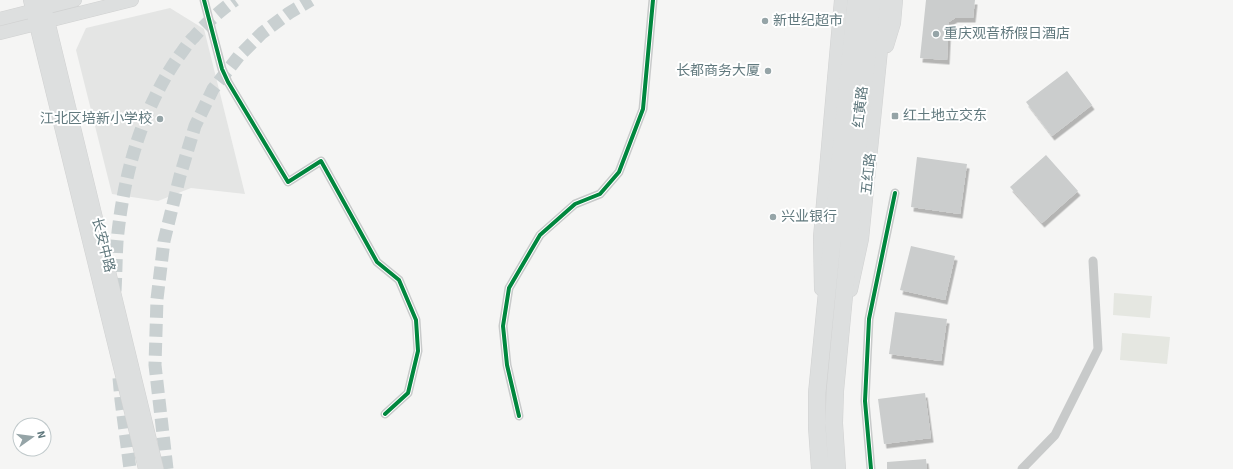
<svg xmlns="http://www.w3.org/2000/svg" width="1233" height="469" viewBox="0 0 1233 469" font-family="'Source Sans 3','Noto Sans SC',sans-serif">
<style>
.built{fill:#e4e5e4}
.green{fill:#e5e7e1}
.building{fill:#cbcdcd;filter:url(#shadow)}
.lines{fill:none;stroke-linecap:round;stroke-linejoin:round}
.secondary-tunnel{stroke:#c9d0d1;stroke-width:13;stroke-dasharray:13 6;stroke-linecap:butt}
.secondary-casing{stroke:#d1d2d2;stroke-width:14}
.highway-casing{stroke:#d1d2d2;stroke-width:18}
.street{stroke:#c8caca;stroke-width:9}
.secondary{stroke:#dddfdf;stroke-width:13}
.highway{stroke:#dddfdf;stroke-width:17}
.cycleway-casing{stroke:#fff;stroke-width:6}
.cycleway{stroke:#00873e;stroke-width:4}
.poi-dot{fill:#95a4a7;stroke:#fff;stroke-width:1.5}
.labels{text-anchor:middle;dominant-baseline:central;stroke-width:4;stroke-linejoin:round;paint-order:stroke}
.poi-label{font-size:14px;fill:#61797e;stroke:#fff;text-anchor:start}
.street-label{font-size:14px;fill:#61797e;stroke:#fff}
</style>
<defs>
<filter id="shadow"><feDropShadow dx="2.5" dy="4.5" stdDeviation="0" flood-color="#0004"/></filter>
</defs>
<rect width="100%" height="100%" fill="#f5f5f4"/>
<path class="built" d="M170 8 204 29 245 194 191 188 158 201 112 194 76 50 86 28Z"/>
<path class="green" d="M1114 293 1152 296 1150 318 1113 315Z
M1122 333 1170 337 1167 364 1120 360Z"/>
<path class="building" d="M926 0H975L973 18H955L949 22 947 60 920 58Z
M1067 71 1092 105 1052 136 1026 102Z
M1046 155 1078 191 1042 223 1010 187Z
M917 157 967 164 960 214 911 207Z
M911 246 955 256 945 300 900 290Z
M895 312 947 319 941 361 889 354Z
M925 393 931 438 884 444 878 399Z
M926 459 927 469H887V462Z"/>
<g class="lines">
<path class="secondary-tunnel" d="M115 291C116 274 116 258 117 242 123 177 141 110 179 56 184 50 188 42 194 37 206 23 220 11 235 0
M119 378 121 400 130 469
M167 469 155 365 157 299 164 241 180 176 195 126 213 89 239 56 262 33 289 13 311 0"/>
<defs>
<path id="secondary" d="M30 0 145 469
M43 0 157 469
M0 19 75 0
M0 33 132 0
M887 46 894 23 896 0
M821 289 820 237 841 0
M851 290 862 239 886 0"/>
<path id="highway" d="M820 469 817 427V393L856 0
M837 469 834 423 835 391 872 0"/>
</defs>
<use href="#secondary" class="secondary-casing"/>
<use href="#highway" class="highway-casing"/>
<path class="street" d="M204 0 222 69 228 82 288 182 321 161 377 262 399 280 416 320 418 351 408 393 385 414
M519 416 507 365 503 326 509 288 540 235 575 204 600 194 619 172 643 109 653 0
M871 469 865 401 869 319 895 193
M1022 469 1055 435 1098 349 1093 261"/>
<use href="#secondary" class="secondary"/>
<use href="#highway" class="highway"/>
<defs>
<path id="cycleway" d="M204 0 222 69 228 82 288 182 321 161 377 262 399 280 416 320 418 351 408 393 385 414
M519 416 507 365 503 326 509 288 540 235 575 204 600 194 619 172 643 109 653 0
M871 469 865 401 869 319 895 193"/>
</defs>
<use href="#cycleway" class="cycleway-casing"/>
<use href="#cycleway" class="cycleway"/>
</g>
<g class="poi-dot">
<circle cx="765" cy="21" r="4"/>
<circle cx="936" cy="34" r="4"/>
<circle cx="768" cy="71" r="4"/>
<rect x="891" y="112" width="8" height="8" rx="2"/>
<circle cx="160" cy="119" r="4"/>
<circle cx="773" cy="217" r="4"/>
</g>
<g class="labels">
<g class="poi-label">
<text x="773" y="21">新世纪超市</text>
<text x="944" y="34">重庆观音桥假日酒店</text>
<text x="760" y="71" text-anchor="end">长都商务大厦</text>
<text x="903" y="116">红土地立交东</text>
<text x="152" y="119" text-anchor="end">江北区培新小学校</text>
<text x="781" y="217">兴业银行</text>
</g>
<g class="street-label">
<text transform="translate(861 107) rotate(-84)">红黄路</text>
<text transform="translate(869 174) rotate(-84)">五红路</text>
<text transform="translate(103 245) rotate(76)">长安中路</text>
</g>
</g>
<g transform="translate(32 437) rotate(76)"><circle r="19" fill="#ffffff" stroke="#c0c9cb"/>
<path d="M0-3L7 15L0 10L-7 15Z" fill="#95a4a7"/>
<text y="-6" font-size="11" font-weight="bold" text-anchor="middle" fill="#61797e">N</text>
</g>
</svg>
